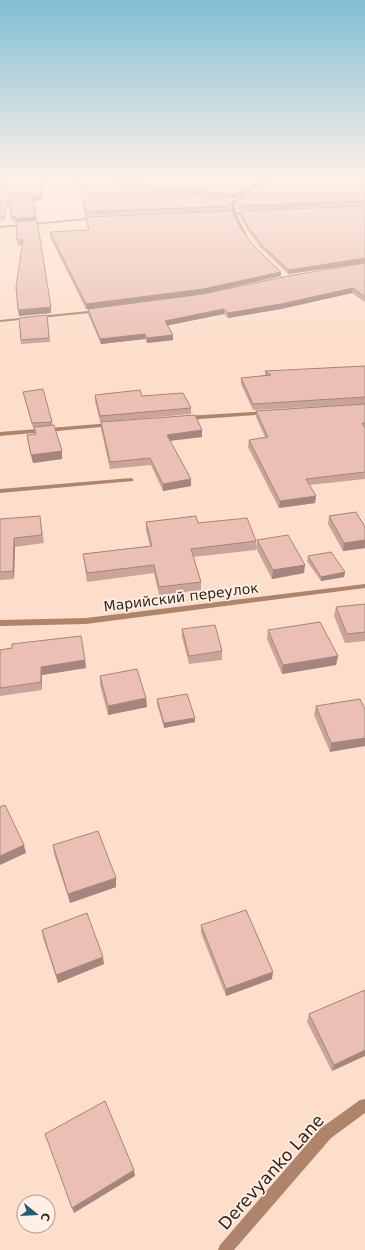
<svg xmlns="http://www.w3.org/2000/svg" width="365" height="1250" viewBox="0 0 365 1250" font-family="'DejaVu Sans',sans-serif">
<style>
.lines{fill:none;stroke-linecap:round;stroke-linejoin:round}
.lane{fill:#ae856b;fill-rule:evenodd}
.street{fill:#ae856b;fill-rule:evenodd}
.wall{fill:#caa49b}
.shaded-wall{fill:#a4867e}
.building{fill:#ebbfb4;stroke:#a4867e}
.labels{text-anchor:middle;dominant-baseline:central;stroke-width:3.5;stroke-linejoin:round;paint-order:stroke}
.street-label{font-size:14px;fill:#34261d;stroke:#ffefe5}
.near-street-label{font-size:17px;fill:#34261d;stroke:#ffefe5}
</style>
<rect width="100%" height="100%" fill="#fddecb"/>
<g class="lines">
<path class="lane" d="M131 478 133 479V481L0 493V489Z"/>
<path class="street" d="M245 195 248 196 234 203 236 212H249L251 213 237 215 249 240 247 241 245 240 233 215H222L220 214 232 212 231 201Z
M98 217 97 219 0 228V226Z
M98 310 100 311V312L0 322V320Z
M266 411 268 412V414L186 420 183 418 186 416Z
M111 423 114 425 113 426 0 436V432Z
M365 584V588L86 624 0 626V620L86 618Z
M365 1099V1113L331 1138 234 1250H218L220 1245 321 1128 360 1100Z"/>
</g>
<path class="wall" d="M0 178H41L43 199 34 202 51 313 19 316 22 245 18 246 15 220 11 221 10 205H7L4 221H0Z
M101 178H267L250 192 232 199 152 190Z
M365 178V206L237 210 236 204V200L254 192Z
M78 179 108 180 142 189 231 206V211L85 216Z
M365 206V263L288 274 260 247 248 231 239 215 240 211Z
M86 217 241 229 253 245 281 272V276L86 309 50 237V232L88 230Z
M365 263V302L352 293 281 309 228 318 224 314 168 325 173 335V340L147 343 145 339 101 344 88 314V309L203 294Z
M47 315 50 342 21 344 19 318Z
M365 366V404L253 410 241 384V378L265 375V371Z
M23 392 52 422 53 425 62 451V459L33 463 28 443 27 435 35 434 34 428H33L24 396Z
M95 395 142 396 191 408V414L100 422 95 401Z
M365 404V479L309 485 316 496 315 503 279 508 248 447 249 440 265 437 256 417V411Z
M101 422 202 437 170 441 191 486 163 491 151 465 110 469 101 429Z
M40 516 44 543 15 547 14 579 0 580V519Z
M329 516 365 527V548L343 551 328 524Z
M146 522 198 523 256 541V550L193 557 201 582V590L159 595 154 573 87 582 83 554 150 546 146 530Z
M257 540 304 573 272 579 256 548Z
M308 556 345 572 344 577 321 581 307 561Z
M365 604V641L345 643 334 616 336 607Z
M182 629 222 651V660L189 664 182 637Z
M268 630 338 656 336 665 282 674 267 639Z
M12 648 85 660 86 668 42 675V690L0 696V650Z
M100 676 146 698 147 707 108 715 100 685Z
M157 699 195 718V722L164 728 157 704Z
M360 699 330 752 314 715 316 706Z
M53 845 116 887 70 903 54 854Z
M201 925 272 979 226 996 201 933Z
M42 930 104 964 58 983 43 938Z
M365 990 332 1071 307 1022 309 1014Z"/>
<path class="shaded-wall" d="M263 178H267L250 192 232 199V195Z
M42 195 43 199 33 202V198Z
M7 201V205L4 221V217Z
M36 217V221L16 223 15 219Z
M365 258V263L288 274 289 270Z
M281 272V276L203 294 86 309V304Z
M353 288 352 293 281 309 228 318V313Z
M51 307V313L19 316 18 310Z
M224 309V314L165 326V321Z
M145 334V339L101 344 100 339Z
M173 335V340L147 343V338Z
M202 430V437L167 441V435Z
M62 451V459L33 463 31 455Z
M191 479V486L163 491V484Z
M316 496 315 503 279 508 280 501Z
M14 538 15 547 14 579 13 571Z
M365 540V548L343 551 344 543Z
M305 565 304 573 272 579 273 570Z
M345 572 344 577 321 581V577Z
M338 656 336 665 282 674 283 665Z
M85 660 86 668 42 675V690L41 682V667Z
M146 698 147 707 108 715V706Z
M195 718V722L164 728V723Z
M365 738V746L330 752 331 743Z
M24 845 26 853 0 865V856Z
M116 878V887L70 903 68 894Z
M103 957 104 964 58 983 56 975Z
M273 972 272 979 226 996V989Z
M365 1050V1056L332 1071 334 1065Z
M134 1170 135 1176 74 1213 72 1208Z"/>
<path class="building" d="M0 178H41L42 195 33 198 36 217 15 219V216H11L10 201H7L4 217H0Z
M80 178H100L108 180 142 189 229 200 231 206 85 212 78 179Z
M117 178H263L250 188 232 195 152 186Z
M271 178H365V201L237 206 236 200 254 192Z
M365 206V258L289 270 260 243 248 227 240 211Z
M232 211 241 229 253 245 281 272 203 289 86 304 50 232 89 230 86 217Z
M37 220 51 307 18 310 16 287 23 240H17L16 222Z
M365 263V297L353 288 281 304 228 313 224 309 165 321 173 335 147 338 145 334 100 339 88 309 203 294 288 276Z
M47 315 49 338 21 340 19 318Z
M365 366V397L253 404 241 378 271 375 265 371Z
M43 389 52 422 32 423 23 392Z
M140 390 142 396 183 393 191 408 100 416 95 395Z
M365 404V423H362L365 428V472L306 479 316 496 280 501 249 440 268 437 256 411Z
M195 415 202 430 167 435 191 479 163 484 150 458 110 462 101 422Z
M54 425 62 451 31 455 27 435 36 434 34 427Z
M356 512 365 527V540L344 543 329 516Z
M40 516 42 535 14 538 13 571 0 572V519Z
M196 516 198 523 247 518 256 541 191 549 201 582 159 587 154 565 87 573 83 554 152 546 146 522Z
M288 535 305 565 273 570 257 540Z
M331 552 345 572 321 577 308 556Z
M365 604V632L347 634 336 607Z
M320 622 338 656 283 665 268 630Z
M215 625 222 651 189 656 182 629Z
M81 636 85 660 41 667V682L0 688V650L12 648V644Z
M137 669 146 698 108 706 100 676Z
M187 694 195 718 164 723 157 699Z
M360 699 365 709V738L331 743 316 706Z
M5 805 24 845 0 856V807Z
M98 831 116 878 68 894 53 845Z
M246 910 273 972 226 989 201 925Z
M87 913 103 957 56 975 42 930Z
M365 990V1050L334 1065 309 1014Z
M105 1101 134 1170 72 1208 45 1134Z"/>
<linearGradient id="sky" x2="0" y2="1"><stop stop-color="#80bed5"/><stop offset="0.5" stop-color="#fef0e8"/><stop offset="1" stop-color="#fef0e8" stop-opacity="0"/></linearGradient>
<rect width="365" height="352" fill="url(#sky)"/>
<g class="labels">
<g class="street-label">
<text transform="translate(181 597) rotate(-7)">Марийский переулок</text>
</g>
<g class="near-street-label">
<text transform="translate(271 1172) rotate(-48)">Derevyanko Lane</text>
</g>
</g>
<g transform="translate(36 1214) rotate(108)"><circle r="19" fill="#ffefe5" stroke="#ae9f95"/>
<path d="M0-3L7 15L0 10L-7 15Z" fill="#275c78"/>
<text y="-6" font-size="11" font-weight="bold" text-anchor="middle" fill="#34261d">С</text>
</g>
</svg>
